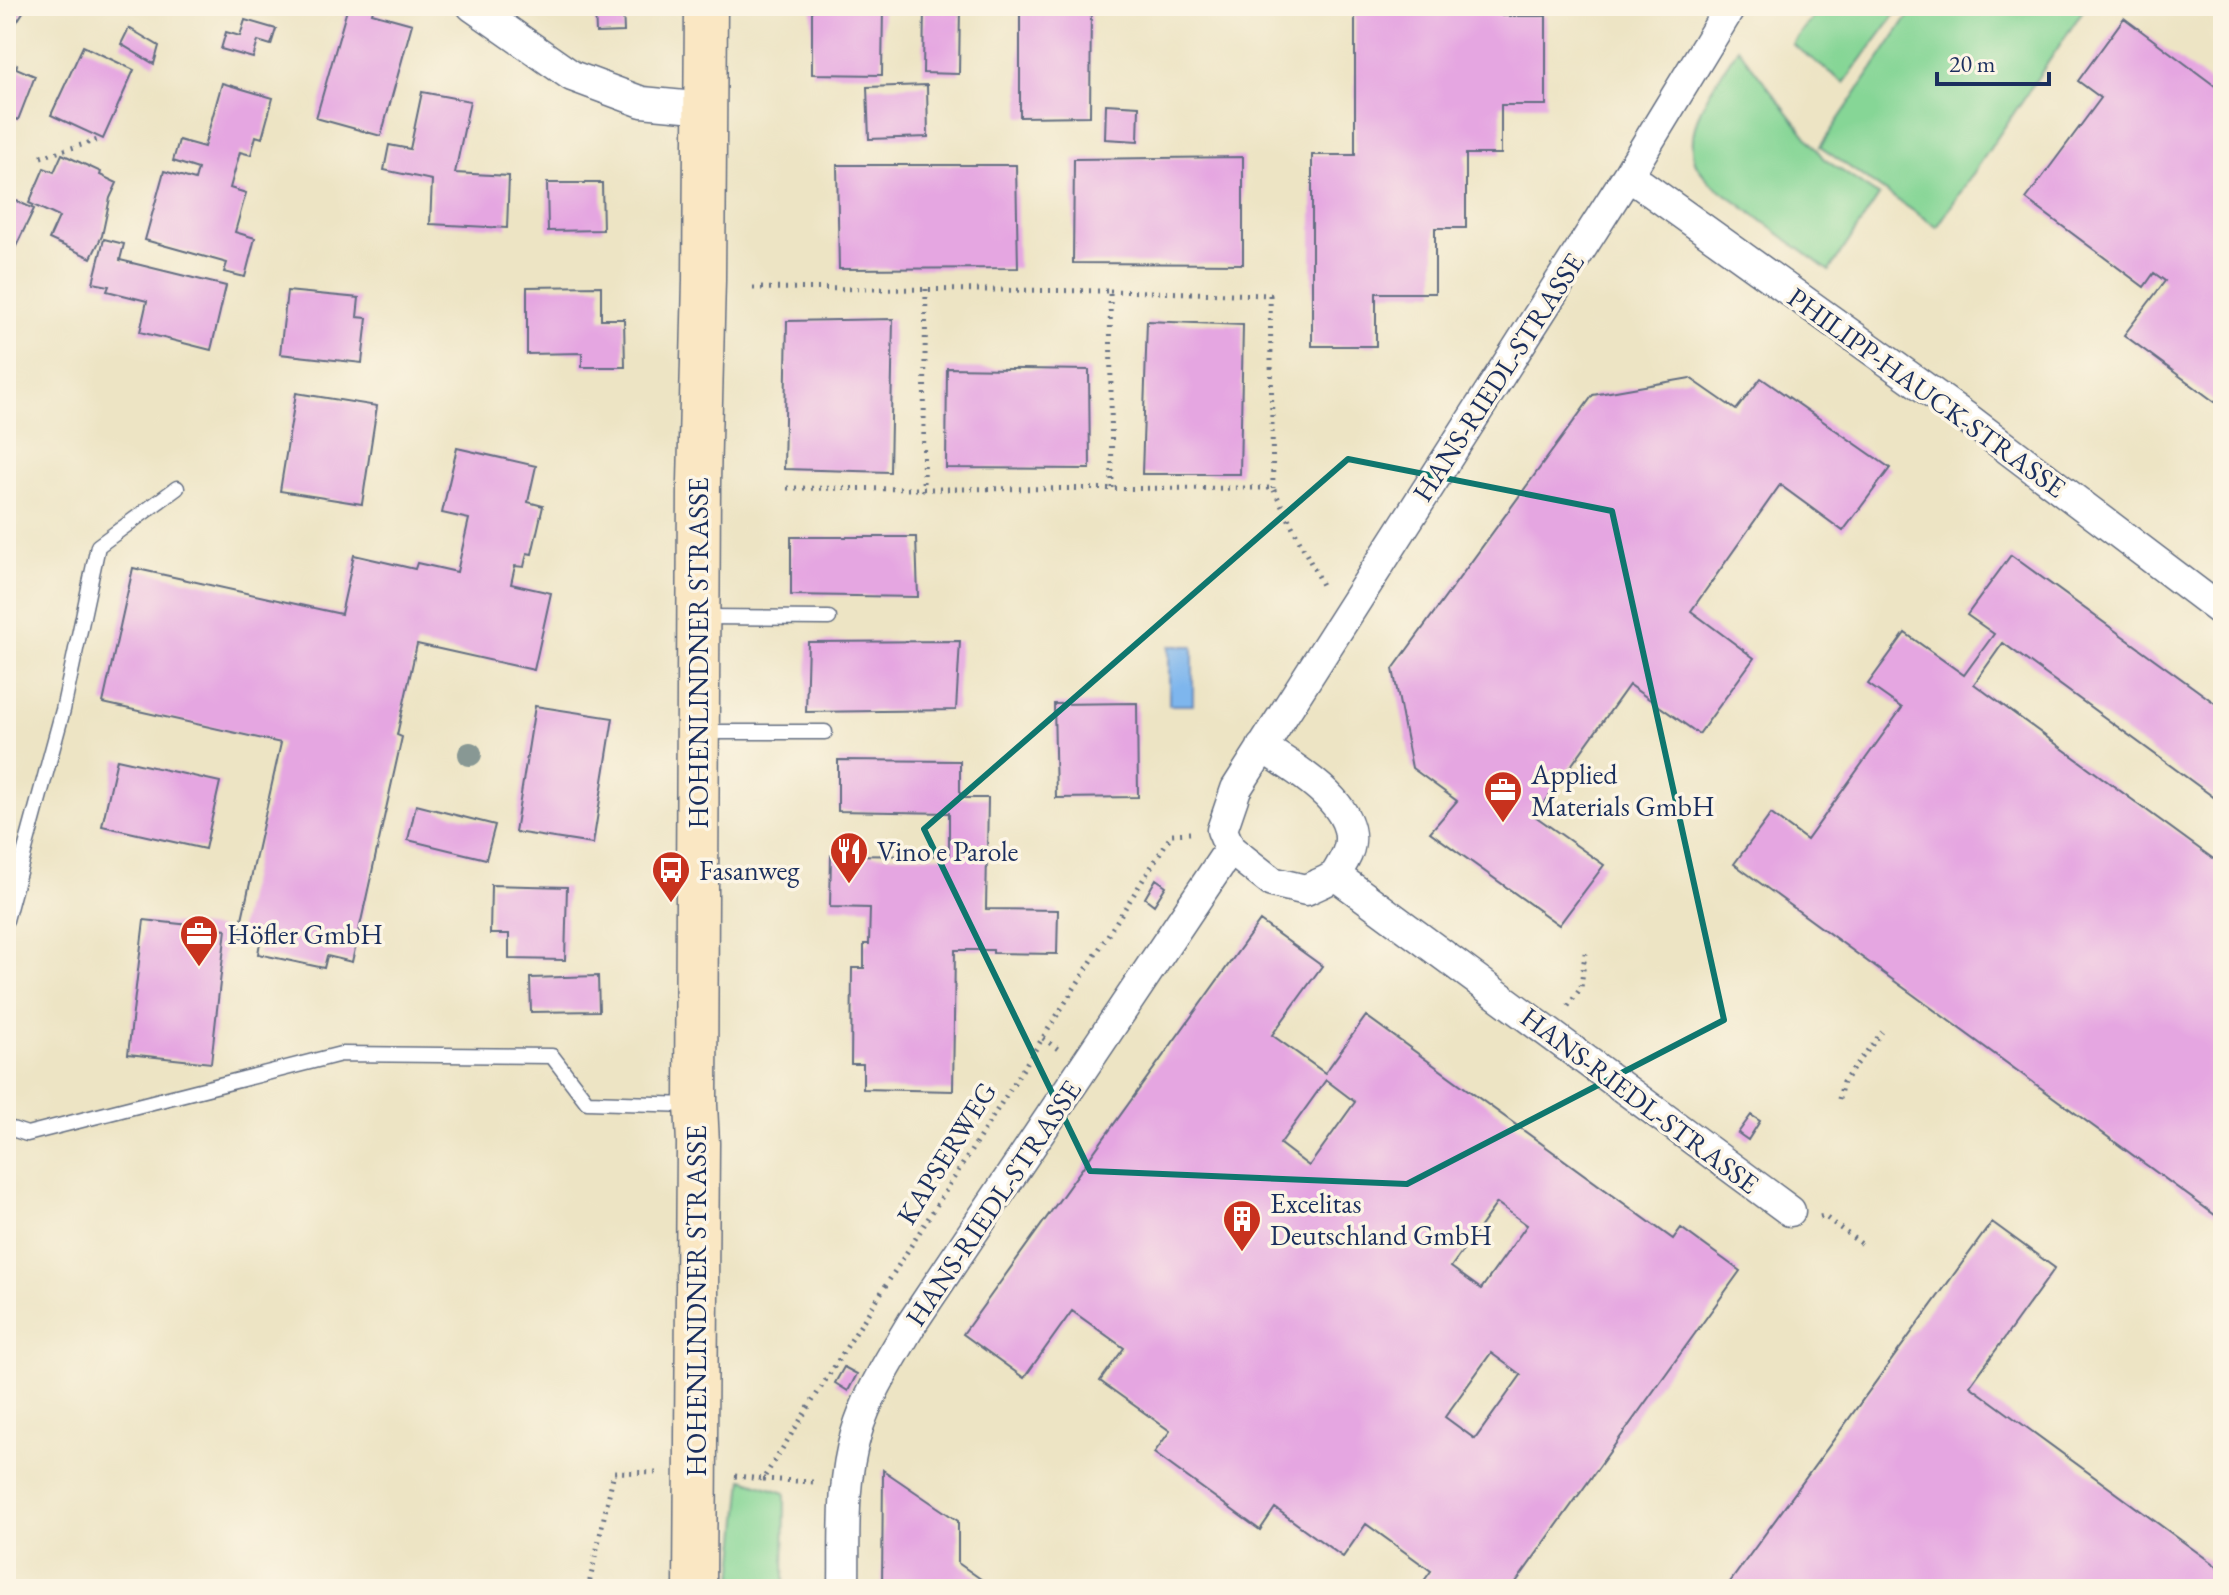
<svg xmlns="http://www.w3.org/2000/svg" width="2229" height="1595" viewBox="0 0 2229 1595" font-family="'EB Garamond',serif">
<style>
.green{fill:#86d696;stroke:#50827a;stroke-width:2}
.water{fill:#7eb6ed;stroke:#4c72a6;stroke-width:2}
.building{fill:#e5a6e1;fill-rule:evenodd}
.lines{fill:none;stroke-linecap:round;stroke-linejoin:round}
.lane-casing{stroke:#646e82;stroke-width:17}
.street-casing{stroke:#646e82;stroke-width:33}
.secondary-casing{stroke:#646e82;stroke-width:45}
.path{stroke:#646e82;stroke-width:5;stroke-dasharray:2 6;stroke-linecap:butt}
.lane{stroke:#fff;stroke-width:14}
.street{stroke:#fff;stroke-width:30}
.secondary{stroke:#fae7c3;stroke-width:42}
.tree{fill:#889894}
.marked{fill:none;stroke:#0f766e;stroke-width:6;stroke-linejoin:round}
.labels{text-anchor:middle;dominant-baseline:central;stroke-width:7;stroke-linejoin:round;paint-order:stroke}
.street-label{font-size:28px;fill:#1b2f5e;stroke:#fcf5e5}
.poi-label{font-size:28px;fill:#1b2f5e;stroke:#fcf5e5;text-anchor:start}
</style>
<rect width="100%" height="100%" fill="#fcf5e5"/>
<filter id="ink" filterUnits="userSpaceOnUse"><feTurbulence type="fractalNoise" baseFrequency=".0125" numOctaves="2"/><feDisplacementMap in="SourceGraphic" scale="16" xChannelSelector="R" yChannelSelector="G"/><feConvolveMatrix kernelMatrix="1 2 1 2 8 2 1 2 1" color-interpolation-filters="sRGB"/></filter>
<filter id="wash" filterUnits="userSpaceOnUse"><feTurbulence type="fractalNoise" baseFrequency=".006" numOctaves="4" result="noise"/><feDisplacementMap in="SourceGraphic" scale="32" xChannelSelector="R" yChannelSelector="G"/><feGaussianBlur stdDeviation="1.8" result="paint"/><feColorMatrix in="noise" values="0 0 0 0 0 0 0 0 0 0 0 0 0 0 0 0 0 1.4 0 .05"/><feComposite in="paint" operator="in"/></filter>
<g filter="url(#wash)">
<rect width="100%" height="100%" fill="#ede4c4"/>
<path class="green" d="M1821 6H1901L1844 83 1792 44Z
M1915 6H2086L1937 227 1820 147Z
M1738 48 1824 159 1879 196 1829 271 1710 182C1705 176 1698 169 1695 162 1683 121 1718 80 1738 48Z
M743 1479 785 1493 784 1589H732Z"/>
<path class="water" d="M1169 646H1193V705H1169Z"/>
<g id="blocks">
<path class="building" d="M6 6H27L11 31 6 28Z
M259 6H292L289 15Z
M348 6H374L372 13 412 24 381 136 316 118Z
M623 6 624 32 596 33 595 7Z
M812 6H883L882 75 812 74Z
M924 6H960L959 74 923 73Z
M1020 6H1091L1090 116 1020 117Z
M1355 6H1502V16H1546V105H1501V154H1466V228H1435V293H1376V346H1312V155H1355Z
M2124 18 2223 92V408L2124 335 2165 281 2154 273 2144 287 2026 199 2101 98 2078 81Z
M245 20 276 29 271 45 258 41 253 58 221 49 226 32 240 36Z
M129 28 159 46 154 64 121 44Z
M83 46 134 70 103 139 51 115Z
M6 60 17 65 16 68 35 76 18 120 6 115Z
M222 83 273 98 262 138 256 136 251 155 240 152 230 188 246 193 235 232 255 238 245 277 224 272 227 263 145 240 164 171 195 180 198 169 173 161 179 140 204 147Z
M927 85 928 137 869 139 867 87Z
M422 92 470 101 455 173 509 176 507 228 430 224 432 180 384 170 389 145 410 149Z
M1106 104 1139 106 1138 141 1105 139Z
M62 154 101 172 100 175 117 183 110 198 102 236 91 258 49 239 59 217 29 203 44 168 54 172Z
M1243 157V264L1073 263 1074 159Z
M837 165H1016L1018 268 839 269Z
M547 183H602L603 230 548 231Z
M6 196 34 209 6 267Z
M104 239 124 244 120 260 226 286 211 350 140 332 147 301 107 291 109 286 93 283Z
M601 286V319H624L625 367H582V353L527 354V287Z
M287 291 359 298 357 317 367 318 362 363 280 354Z
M893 319 890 472 784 469 787 321Z
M1147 321 1243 325 1240 474H1142Z
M947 368 1089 370 1090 469 946 468Z
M1690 378 1736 410 1761 378 1890 468 1843 531 1780 485 1691 611 1754 658 1699 734 1629 685 1535 816 1604 865 1559 925 1430 832 1457 801 1412 768 1393 669 1593 395Z
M296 393 377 406 362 504 280 491Z
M457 448 536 466 528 502 543 506 532 554 527 553 524 567 515 566 511 584 551 593 534 670 417 644 397 735 402 737 352 962 327 956 324 968 258 954 260 942 238 937 281 743 103 703 133 568 341 614 354 555 415 569 417 563 457 572 469 519 442 513Z
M791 537H916L918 597 791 595Z
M2011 555 2223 709V804L2003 643 1974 684 2223 866V1132L2218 1139 2223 1143V1204L2215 1215 1734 864 1771 814 1807 840 1902 708 1868 684 1905 633 1964 675 1994 634 1967 615Z
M960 641 956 710 806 712 808 642Z
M1137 703 1138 797 1056 798 1054 704Z
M535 706 613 718 593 844 515 832Z
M117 759 220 782 205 849 102 826Z
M838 760 960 761V798H988L986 909 1058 910 1057 954 993 953V950H955L953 1091 863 1089V1064H851L852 968H864V944H869L870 908 830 907 831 855 949 856V813L838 811Z
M416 805 495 825 486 859 408 840Z
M1156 879 1166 886 1154 905 1145 898Z
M491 885 567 887 565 960 509 959V934H490Z
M144 920 226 929 211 1063 128 1054Z
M1260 921 1322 966 1272 1035 1325 1073 1366 1016 1673 1239 1681 1228 1740 1271 1511 1589H1418L1431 1571 1366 1524 1343 1557 1275 1508 1260 1530 1154 1453 1170 1431 1100 1381 1124 1348 1072 1311 1024 1378 963 1334ZM1326 1080 1355 1102 1309 1166 1280 1144ZM1497 1203 1527 1225 1481 1289 1451 1267ZM1491 1353 1521 1375 1475 1439 1445 1417Z
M598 976 599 1011 531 1012 530 978Z
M1751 1115 1760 1121 1748 1140 1738 1133Z
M1992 1222 2055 1268 1970 1386 2223 1571V1589H1725Z
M844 1367 857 1374 848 1391 835 1383Z
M883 1470 958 1521V1563L995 1589H882Z"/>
</g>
</g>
<g filter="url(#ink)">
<use href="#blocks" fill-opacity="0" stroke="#646e82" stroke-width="2"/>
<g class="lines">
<defs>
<path id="lane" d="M703 617 829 618
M702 732H825
M6 920 63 710 98 546 177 488
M6 1127 27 1134 341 1054 552 1056 587 1102 692 1105"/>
<path id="street" d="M472 6 572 76 642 102 706 108
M1628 175 1967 418 2223 612
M1262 747C1296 770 1372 811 1344 860 1341 865 1338 872 1334 876 1326 882 1315 885 1306 890L1272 882 1230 849 1222 830 1236 789 1628 175 1731 6
M1335 875 1790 1211
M844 1589C845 1538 841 1484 856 1434 867 1395 892 1357 912 1323L1230 849"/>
<path id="secondary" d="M695 1589 698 1143 696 1105 699 482 704 280 706 6"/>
</defs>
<use href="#lane" class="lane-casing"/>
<use href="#street" class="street-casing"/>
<use href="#secondary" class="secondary-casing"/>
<path class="path" d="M41 157 98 140
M753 288 1110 291 1112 489
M926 289 923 489 1273 488 1324 589
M1110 291 1270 295 1273 488
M787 488 923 489
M1568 1006 1581 988 1585 953
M1043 1038 1058 1049
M1839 1099 1843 1082 1882 1032
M1820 1217 1824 1216 1864 1246
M735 1476 763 1479 1172 834 1190 833
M763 1479 813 1482
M588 1589 614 1472 657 1473"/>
<use href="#lane" class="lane"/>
<use href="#street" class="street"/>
<use href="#secondary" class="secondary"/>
</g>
<circle class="tree" cx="470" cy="754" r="12"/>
</g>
<path class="marked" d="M1348 459 1612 511 1724 1020 1407 1184 1090 1171 924 829Z"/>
<defs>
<symbol id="office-pin" viewBox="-11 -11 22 30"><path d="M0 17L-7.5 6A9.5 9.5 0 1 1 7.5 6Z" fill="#c8321e" stroke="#fcf5e5"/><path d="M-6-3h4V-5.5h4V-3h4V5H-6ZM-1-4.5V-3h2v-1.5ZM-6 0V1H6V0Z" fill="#fff"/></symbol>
<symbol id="restaurant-pin" viewBox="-11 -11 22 30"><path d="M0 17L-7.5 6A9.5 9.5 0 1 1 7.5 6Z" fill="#c8321e" stroke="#fcf5e5"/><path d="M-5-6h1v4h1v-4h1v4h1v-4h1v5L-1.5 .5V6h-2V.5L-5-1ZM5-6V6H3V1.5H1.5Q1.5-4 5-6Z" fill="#fff"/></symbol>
<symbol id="bus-pin" viewBox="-11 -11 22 30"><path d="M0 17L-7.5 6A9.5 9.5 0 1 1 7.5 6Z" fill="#c8321e" stroke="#fcf5e5"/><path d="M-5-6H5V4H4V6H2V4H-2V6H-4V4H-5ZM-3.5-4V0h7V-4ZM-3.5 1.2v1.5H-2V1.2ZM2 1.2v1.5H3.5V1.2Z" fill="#fff"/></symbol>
<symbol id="building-pin" viewBox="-11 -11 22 30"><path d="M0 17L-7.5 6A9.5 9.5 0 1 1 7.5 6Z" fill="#c8321e" stroke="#fcf5e5"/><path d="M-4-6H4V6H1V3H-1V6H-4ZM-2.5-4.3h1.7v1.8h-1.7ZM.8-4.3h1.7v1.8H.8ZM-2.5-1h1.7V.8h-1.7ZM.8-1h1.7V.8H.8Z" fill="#fff"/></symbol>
</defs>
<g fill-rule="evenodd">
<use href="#office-pin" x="1481" y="768" width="44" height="60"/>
<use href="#restaurant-pin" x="827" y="829" width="44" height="60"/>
<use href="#bus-pin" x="649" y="848" width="44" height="60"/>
<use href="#office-pin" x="177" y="912" width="44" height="60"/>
<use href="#building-pin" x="1220" y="1197" width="44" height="60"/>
</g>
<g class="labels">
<g class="street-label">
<text transform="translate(1498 377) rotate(-57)">HANS-RIEDL-STRASSE</text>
<text transform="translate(1927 392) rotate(36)">PHILIPP-HAUCK-STRASSE</text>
<text transform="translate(698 653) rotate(-90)">HOHENLINDNER STRASSE</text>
<text transform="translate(1640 1100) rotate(37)">HANS-RIEDL-STRASSE</text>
<text transform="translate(946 1153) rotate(-58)">KAPSERWEG</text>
<text transform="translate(993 1203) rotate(-56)">HANS-RIEDL-STRASSE</text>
<text transform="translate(696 1301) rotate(-90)">HOHENLINDNER STRASSE</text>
</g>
<g class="poi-label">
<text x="1531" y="774">Applied<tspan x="1531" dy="32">Materials GmbH</tspan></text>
<text x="877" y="851">Vino e Parole</text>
<text x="699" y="870">Fasanweg</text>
<text x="227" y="934">Höfler GmbH</text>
<text x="1270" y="1203">Excelitas<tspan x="1270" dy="32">Deutschland GmbH</tspan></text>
</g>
</g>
<rect width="2229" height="1595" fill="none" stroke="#fcf5e5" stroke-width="32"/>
<path d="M1937 72v12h112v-12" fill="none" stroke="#1b2f5e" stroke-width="4"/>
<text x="1949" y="72" font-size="24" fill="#1b2f5e" stroke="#fcf5e5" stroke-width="6" paint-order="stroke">20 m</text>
</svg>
